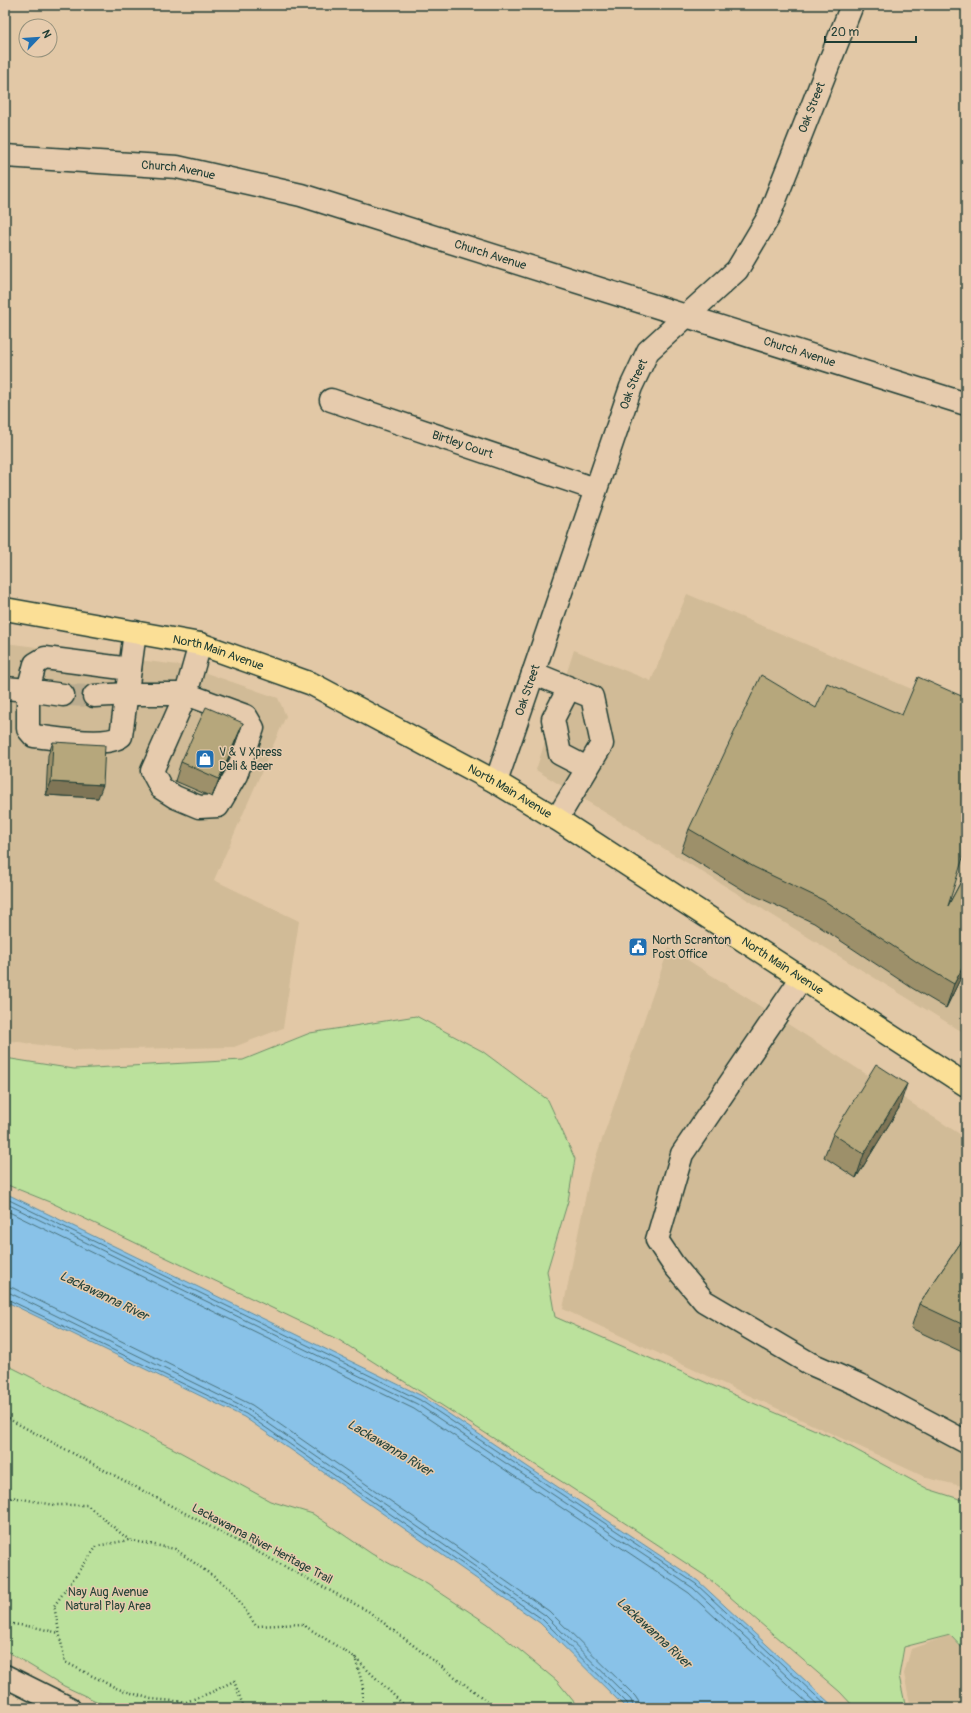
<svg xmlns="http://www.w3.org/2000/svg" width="971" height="1713" viewBox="0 0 971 1713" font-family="Pangolin,sans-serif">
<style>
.built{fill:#d1bb97}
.green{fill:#bbe19c;stroke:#6d8f68}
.water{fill:#89c2e8;stroke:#5f8da0}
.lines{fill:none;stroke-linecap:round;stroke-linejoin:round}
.shore{stroke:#49727c;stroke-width:1}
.minor-tunnel{stroke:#bbac8f;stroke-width:22;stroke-dasharray:22 11;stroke-linecap:butt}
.minor-casing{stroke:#1f3d34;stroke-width:25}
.major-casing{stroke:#1f3d34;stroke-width:25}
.path{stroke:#1f3d34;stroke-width:2.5;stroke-dasharray:1 3;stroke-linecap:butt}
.minor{stroke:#e6cbad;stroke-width:22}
.major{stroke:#fbdf96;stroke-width:22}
.wall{fill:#9d906b;stroke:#1f3d34}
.shaded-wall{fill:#7f7557;stroke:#1f3d34}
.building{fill:#b6a77c;stroke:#1f3d34}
.labels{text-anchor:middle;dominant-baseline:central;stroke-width:3;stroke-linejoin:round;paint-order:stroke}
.street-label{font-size:12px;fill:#1f3d34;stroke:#e6cbad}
.poi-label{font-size:12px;fill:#1f3d34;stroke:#e6cbad;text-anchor:start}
.park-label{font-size:12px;fill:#274539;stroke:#e6cbad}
.water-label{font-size:13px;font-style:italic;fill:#24443d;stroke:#e6cbad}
</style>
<rect width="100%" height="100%" fill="#e2c8a6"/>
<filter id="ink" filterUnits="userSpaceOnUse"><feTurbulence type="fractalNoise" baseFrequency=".025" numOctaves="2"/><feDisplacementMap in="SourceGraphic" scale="8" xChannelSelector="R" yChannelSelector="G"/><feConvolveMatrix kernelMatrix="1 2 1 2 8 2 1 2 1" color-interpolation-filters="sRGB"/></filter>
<g filter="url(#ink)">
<path class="built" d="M687 594 966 712V1034L536 770 574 650 651 681Z
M5 643 186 666 278 698 286 716 214 880 299 921 283 1028 234 1047 75 1050 5 1040Z
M669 948 966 1138V1487L927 1478 563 1309 590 1174Z
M950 1635 966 1654V1708H911L904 1674 911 1649Z"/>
<path class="green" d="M416 1016 482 1051 548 1100 575 1159 568 1201 547 1271 555 1317 836 1439 928 1489 966 1501V1652L950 1635 904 1647 899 1676 906 1708H855L840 1692 707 1577 567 1485 339 1340 52 1203 5 1184V1058L74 1069 243 1060 310 1033Z
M5 1364 180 1452 270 1501 313 1514 372 1554 427 1584 488 1624 557 1681 579 1708H111L64 1686 5 1650Z"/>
<path class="water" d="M5 1193 422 1396 698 1581 835 1708H626L540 1623 244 1417 5 1301Z"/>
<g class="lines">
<path class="shore" d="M5 1198 420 1400 696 1584 829 1708
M5 1203 417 1404 693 1588 821 1708
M5 1210 414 1409 689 1593 813 1708
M5 1286 13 1288 252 1405 549 1611 635 1696 639 1702 640 1708
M5 1292 10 1293 249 1410 545 1615 631 1700 634 1708
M5 1298 246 1414 542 1619 627 1703 628 1708"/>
<path class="minor-tunnel" d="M63 695 94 696"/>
<defs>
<g id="minor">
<path id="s1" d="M5 156 177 167 301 195 966 404"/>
<path id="s2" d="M331 400 595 489"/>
<path d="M533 673 592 697 602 744 557 819"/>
<path d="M5 688 28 690V729L34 736C54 738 105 748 121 736L135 632"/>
<path d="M569 688 553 719 560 754 587 768"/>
<path d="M63 695 28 690 35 664 45 658 130 669"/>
<path d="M94 696 128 694H186L246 716 253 728 236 775 218 806 199 807 175 797 161 788 152 771 186 694 200 644"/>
<path id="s3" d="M496 782 631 387 648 351 737 270 768 218 852 5"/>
<path d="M801 979 682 1154 657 1240 673 1264 704 1301 809 1363 859 1385 966 1442"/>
<path d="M5 1676 69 1708"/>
</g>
<g id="major">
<path id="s4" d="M5 609 200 644 312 684 496 782 557 819 966 1085"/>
</g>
</defs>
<use href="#minor" class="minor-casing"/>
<use href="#major" class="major-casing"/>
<path class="path" d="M5 1417 368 1611 496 1708
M5 1504 12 1497 54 1505H87L129 1540
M5 1623 34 1627 59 1633
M355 1657 363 1687 362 1708
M244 1708 234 1681 212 1692 186 1702 151 1699 118 1689 65 1662 54 1606 97 1546 129 1540 175 1549 231 1589 256 1626 302 1624 354 1657 407 1708"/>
<use href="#minor" class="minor"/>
<use href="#major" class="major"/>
</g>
<path class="wall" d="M816 708 948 906 966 872V967L946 1008 912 988 814 923 745 891 681 852 689 829Z
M53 742 98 798 46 795 48 755Z
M236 742 212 797 175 781 181 762Z
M966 1016V1028L963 1026Z
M899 1108 856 1178 824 1157 833 1134Z
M966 1235V1350L962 1352 911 1328 919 1304Z"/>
<path class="shaded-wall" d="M243 723 236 742 212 797 219 779Z
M51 782 103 785 98 798 46 795Z
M966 961V967L946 1008 954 984Z
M907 1084 899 1108 856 1178 864 1154Z
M966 1343V1350L962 1352Z"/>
<path class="building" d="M761 675 816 708 827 683 902 715 918 677 966 698V848L948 906 966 872V961L954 984 920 964 823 900 754 867 689 829Z
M206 707 243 723 219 779 181 762Z
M53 742 105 745 103 785 51 782Z
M876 1064 907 1084 864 1154 833 1134Z
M966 1235V1326L919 1304Z"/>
</g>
<defs>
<symbol id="shop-square" viewBox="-11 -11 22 22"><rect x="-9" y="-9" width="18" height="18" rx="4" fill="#1f6fb2" stroke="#e6cbad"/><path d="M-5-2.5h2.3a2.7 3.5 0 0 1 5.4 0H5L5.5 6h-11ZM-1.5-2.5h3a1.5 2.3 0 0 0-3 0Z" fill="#fff"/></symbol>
<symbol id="civic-square" viewBox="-11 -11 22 22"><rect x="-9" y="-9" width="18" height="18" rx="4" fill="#1f6fb2" stroke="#e6cbad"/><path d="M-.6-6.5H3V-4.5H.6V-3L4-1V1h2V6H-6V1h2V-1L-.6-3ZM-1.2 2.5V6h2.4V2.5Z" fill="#fff"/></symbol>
</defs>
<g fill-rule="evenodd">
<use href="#shop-square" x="194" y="748" width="22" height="22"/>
<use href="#civic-square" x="627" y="936" width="22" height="22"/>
</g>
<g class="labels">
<g class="street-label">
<text stroke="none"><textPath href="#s3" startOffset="757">Oak Street</textPath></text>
<text stroke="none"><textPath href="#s1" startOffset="174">Church Avenue</textPath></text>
<text stroke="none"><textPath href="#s1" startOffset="498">Church Avenue</textPath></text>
<text stroke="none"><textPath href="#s1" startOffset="822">Church Avenue</textPath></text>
<text stroke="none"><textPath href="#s3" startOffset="421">Oak Street</textPath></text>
<text stroke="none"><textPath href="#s2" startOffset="139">Birtley Court</textPath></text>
<text stroke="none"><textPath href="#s4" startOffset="218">North Main Avenue</textPath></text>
<text stroke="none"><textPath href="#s3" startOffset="97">Oak Street</textPath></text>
<text stroke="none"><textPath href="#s4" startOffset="542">North Main Avenue</textPath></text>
<text stroke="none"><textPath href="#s4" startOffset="866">North Main Avenue</textPath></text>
<text transform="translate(262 1544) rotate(28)">Lackawanna River Heritage Trail</text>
</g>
<g class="poi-label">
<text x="219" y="752">V &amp; V Xpress<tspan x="219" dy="14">Deli &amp; Beer</tspan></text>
<text x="652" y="940">North Scranton<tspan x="652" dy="14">Post Office</tspan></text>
</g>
<g class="park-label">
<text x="108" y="1592">Nay Aug Avenue<tspan x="108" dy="14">Natural Play Area</tspan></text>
</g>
<g class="water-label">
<text transform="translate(104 1296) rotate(26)">Lackawanna River</text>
<text transform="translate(390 1448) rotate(31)">Lackawanna River</text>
<text transform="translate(654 1633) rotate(43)">Lackawanna River</text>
</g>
</g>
<rect width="971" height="1713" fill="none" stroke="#e6cbad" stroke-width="20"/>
<rect x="10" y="10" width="951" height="1693" fill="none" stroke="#1f3d34" stroke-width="1.5" filter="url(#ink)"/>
<g transform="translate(38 38) rotate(65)"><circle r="19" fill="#e6cbad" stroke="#96927d"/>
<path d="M0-3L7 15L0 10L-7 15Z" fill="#1f6fb2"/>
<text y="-6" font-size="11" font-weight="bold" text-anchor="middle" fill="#1f3d34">N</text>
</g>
<path d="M825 36v6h91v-6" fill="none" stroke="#1f3d34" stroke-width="2"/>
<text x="831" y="36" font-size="12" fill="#1f3d34" stroke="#e6cbad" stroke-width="3" paint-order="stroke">20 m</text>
</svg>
